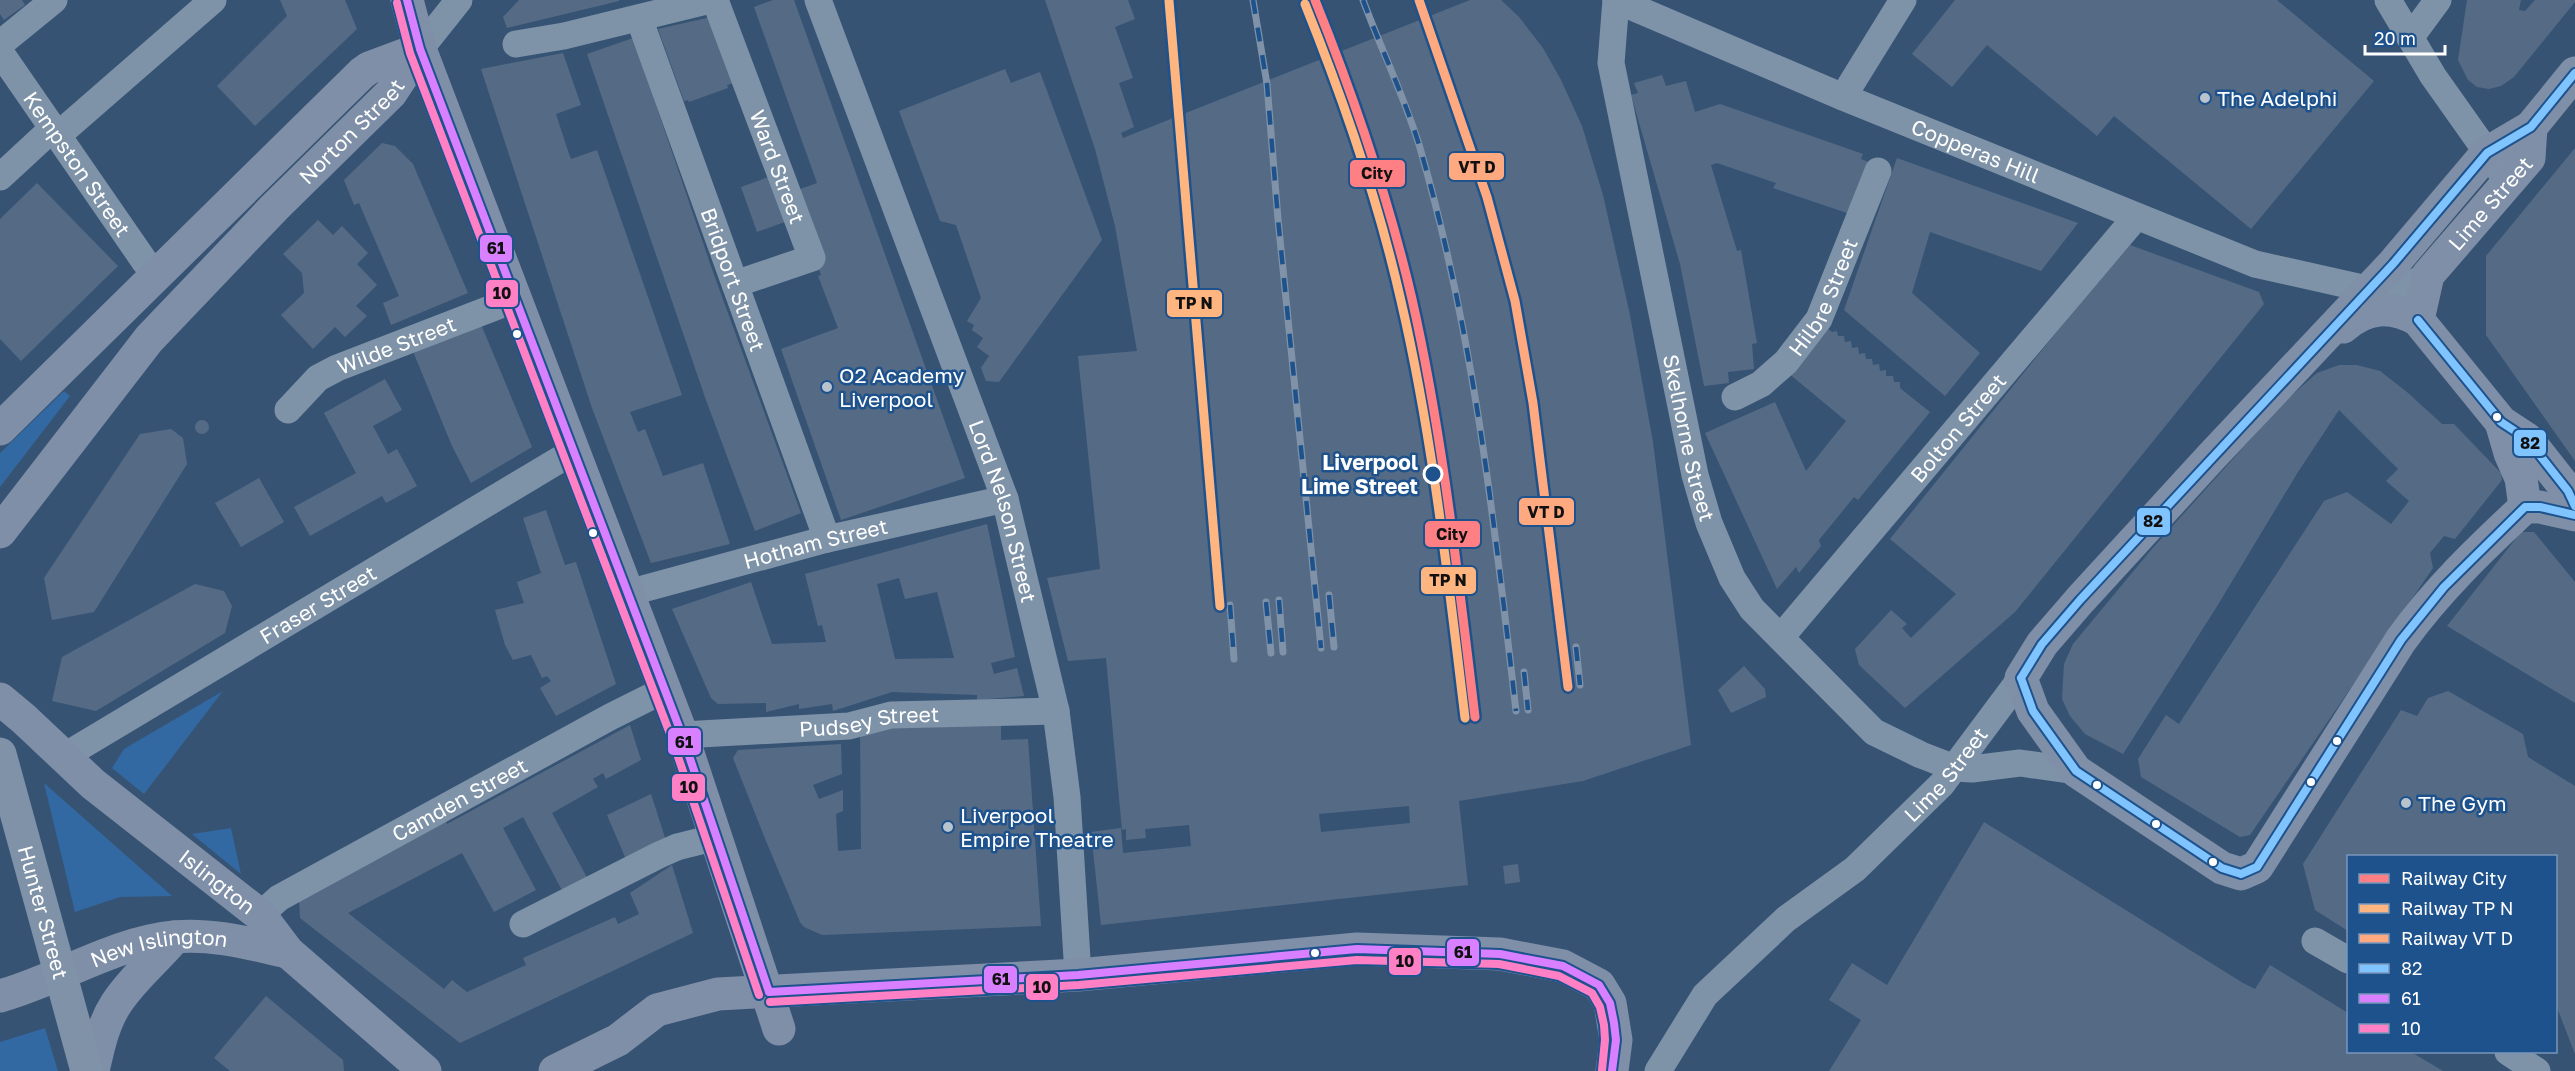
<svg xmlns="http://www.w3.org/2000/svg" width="2575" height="1071" viewBox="0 0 2575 1071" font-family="'Golos Text',sans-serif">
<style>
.green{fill:#3269a3}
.building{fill:#556b85;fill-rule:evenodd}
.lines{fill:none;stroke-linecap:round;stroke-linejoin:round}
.minor{stroke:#7e93a8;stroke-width:27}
.major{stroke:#7e8fa7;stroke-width:33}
.highway{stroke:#7f92a7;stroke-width:33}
.rail-casing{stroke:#7f92a7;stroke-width:7}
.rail{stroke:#1e528d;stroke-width:4.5;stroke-dasharray:14;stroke-linecap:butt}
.bus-1-casing{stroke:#1e528d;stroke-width:12}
.bus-2-casing{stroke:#1e528d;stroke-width:12}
.bus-3-casing{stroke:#1e528d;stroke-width:12}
.bus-1{stroke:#80c4ff;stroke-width:8}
.bus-2{stroke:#d880ff;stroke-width:8}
.bus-3{stroke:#ff80c5;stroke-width:8}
.rail-1-casing{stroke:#1e528d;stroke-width:14}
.rail-2-casing{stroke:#1e528d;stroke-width:14}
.rail-3-casing{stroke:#1e528d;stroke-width:14}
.rail-1{stroke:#ff8084;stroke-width:9}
.rail-2{stroke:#ffb580;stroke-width:9}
.rail-3{stroke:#ffa980;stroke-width:9}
.poi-dot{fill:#b9c3ce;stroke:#1e528d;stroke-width:2}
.bus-dot{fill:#fff;stroke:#1e528d;stroke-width:2}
.stop-dot{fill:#1e528d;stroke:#fff;stroke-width:3}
.labels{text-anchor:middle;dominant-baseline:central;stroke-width:5;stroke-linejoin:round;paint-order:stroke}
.poi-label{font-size:21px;fill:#fff;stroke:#1e528d;text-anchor:start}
.street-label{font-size:21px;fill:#fff;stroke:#1e528d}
.stop-label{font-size:21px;font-weight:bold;fill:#fff;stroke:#1e528d;text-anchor:end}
.line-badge{stroke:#1e528d;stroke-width:2}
.pale-badge-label{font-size:16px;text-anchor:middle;font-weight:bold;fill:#111}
</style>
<rect width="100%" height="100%" fill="#375374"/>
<path class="green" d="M64 391 70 396 0 487V453Z
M223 691 144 794 112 768 124 749Z
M44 783 172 896 120 897 75 912Z
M231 828 241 874 192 834Z
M45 1028 58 1071H0V1042Z"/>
<path class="building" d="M0 0H22L25 5 4 20 0 14Z
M280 0H345L357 29 255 126 217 86 287 16Z
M519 0H619V1L507 28 503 17Z
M773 0H794L965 478 841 520 781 349 838 328 818 276 821 275 792 192 817 183 754 7Z
M1045 0H1128L1135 19 1115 27 1133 78 1119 83 1134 127 1121 133 1123 138 1470 0H1501L1519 17 1543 48 1561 80 1582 126 1603 195 1630 315 1653 442 1691 745 1583 781 1459 801 1468 885 1101 925 1091 832 1121 828 1123 853 1191 846 1189 825 1145 829 1146 838 1126 840V829L1122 830 1106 658 1068 661 1047 578 1100 569 1078 356 1137 351 1115 226 1095 149ZM1409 806 1410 823 1321 832 1319 814Z
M1955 0H2277L2374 81 2251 229 2114 116 2097 136 1987 45 1952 87 1912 54Z
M2467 0H2521L2519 10 2525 11 2535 0H2575V2L2514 77 2501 86 2489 89 2477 87 2468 80 2458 60Z
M711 17 734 83 727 85 728 88 689 102 688 100 684 101 658 29Z
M633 38 713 272 801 513 755 531 706 400 587 54Z
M563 53 581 105 556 114 569 154 571 159 597 150 682 395 630 412 638 432 645 429 663 476 703 463 730 544 651 563 592 408 481 69Z
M1005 69 1011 83 1040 72 1102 240 999 382 986 381 981 368 989 356 977 347 983 338 972 330 974 325 967 321 981 298 956 225 940 221 899 111Z
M1662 75 1666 86 1686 81 1695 112 1720 104 1863 154 1861 159 1871 163 1853 215 1773 188 1776 183 1717 163 1711 165 1737 251 1741 250 1757 343 1752 344 1754 369 1728 372 1729 383 1704 386 1680 264 1631 95 1638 93 1634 83Z
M382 143 395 146 413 164 468 293 391 325 383 303 399 296 359 203 354 205 344 180Z
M2575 148V461L2486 335V256Z
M1897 158 2078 223 2041 271 1930 232 1912 293 1980 353 1945 396 1844 310Z
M774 175 790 220 757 232 741 187Z
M37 183 118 266 21 361 0 339V219Z
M318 220 333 235 342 226 368 253 357 264 377 285 356 306 367 316 345 337 335 327 313 349 281 315 304 293 302 273 283 254Z
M2130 245 2259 292 2264 304 2015 612 1905 708 1859 665 1855 649 1891 610 1907 624 1902 628 1911 638 1956 594 1890 539 2096 283Z
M480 322 532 447 471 483 452 446 412 349Z
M1825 326 1832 332 1837 331 1838 336H1844L1845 342 1851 341 1852 348 1858 347 1859 354 1865 353 1866 359H1872L1873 365 1879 364 1880 371 1886 370V376H1893L1894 382H1900V388L1930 412 1858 500 1854 497 1819 540 1821 546 1799 573 1796 567 1777 589 1705 433 1775 402 1806 471 1846 421 1787 372Z
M2339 365H2357L2380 371 2407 392 2442 424H2454L2501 473 2502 480 2455 539 2444 536 2430 553 2433 568 2250 835 2240 837 2141 777 2138 759 2166 715 2179 724 2324 501 2347 492 2391 524 2409 501 2386 481 2398 469 2339 410 2298 472 2216 608 2123 754 2085 734 2070 716 2062 699 2064 664 2073 644 2151 550 2285 401 2317 373Z
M385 379 402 410 373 426 388 454 397 449 417 486 386 503 382 496 310 536 294 507 356 473 324 413Z
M195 427a7 7 0 1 1 14 0a7 7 0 1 1-14 0Z
M171 429 183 438 187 464 94 612 52 620 44 578 140 434Z
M259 478 284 522 241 547 215 503Z
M546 510 565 565 576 562 616 684 556 716 540 688 551 681 547 676 542 678 531 655 513 660 505 645 495 610 524 603 517 582 541 573 523 518Z
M987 524 1015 657 991 663 994 674 1017 668 1024 696 977 700V695L892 692 833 711 832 704 799 709V704L766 712V703L718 704 711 698 672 609 751 582 772 644 826 642 822 625 818 626 805 574ZM899 578 905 599 937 592 954 658 895 659 877 584Z
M2521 532H2534L2575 582V703L2447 626Z
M195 584 224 591 232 606 225 633 96 711 52 701 62 657Z
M1744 666 1765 689 1766 697 1731 713 1718 690Z
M2448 691 2523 734 2528 757 2575 786V1054L2556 1005V856H2348V931L2315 910 2303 864 2401 710 2417 716 2428 698Z
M1001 719V740L1028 739 1041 926 822 935 804 927 800 922 766 841 733 758 738 750 841 744 842 774 813 785 819 799 843 790V811L836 814 838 851 861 849 860 726Z
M630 725 641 760 606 779 603 773 593 779 598 787 552 813 590 883 565 896 523 817 503 828 536 890 494 912 462 853 348 913 444 989 452 980 467 992 526 965 523 958 615 917 618 924 639 914 630 893 672 865 693 933 460 1043 300 918 299 900 445 819 447 824Z
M651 794 668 847 628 864 607 815Z
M1984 822 2243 983 2255 989 2270 965 2348 1013V1052H2411L2443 1071H1829L1861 1020 1829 1000 1852 963 1887 985Z
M1518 864 1520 882 1505 884 1503 866Z
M266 996 343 1060 344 1071H230L214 1058Z"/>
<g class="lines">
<g class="minor">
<path id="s1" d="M715 0 812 258 735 284"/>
<path id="s2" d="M818 0 1005 499 1056 711 1067 797 1078 975"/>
<path id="s3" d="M1616 0 1611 63 1695 475 1709 523 1732 578 1752 609 1874 732 1921 755 1955 768 1972 769 2020 763 2076 771"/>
<path id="s4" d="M1616 0 1843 97 2255 264 2380 292 2404 288 2428 275"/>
<path d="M2388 0 2433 76 2508 182"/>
<path id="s5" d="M639 18 827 539"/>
<path d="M2410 38 2438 0"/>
<path d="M0 44 54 0"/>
<path d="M516 44 564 36 711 0"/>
<path d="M420 49 459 0"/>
<path id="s6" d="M0 52 145 262 160 272"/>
<path d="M1843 97 1903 0"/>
<path d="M57 136 213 0"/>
<path d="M0 177 52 129"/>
<path id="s7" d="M1735 397 1761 384 1786 362 1819 319 1878 171"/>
<path id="s8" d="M288 410 318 378 337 368 516 299"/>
<path id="s9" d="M628 593 827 539 1005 499"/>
<path id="s10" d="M1781 637 2136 217"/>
<path id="s11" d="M682 735 849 726 891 715 1056 711"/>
<path id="s12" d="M63 757 574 451"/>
<path id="s13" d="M260 915 279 898 610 717 664 690"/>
<path d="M523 924 659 855 677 847 717 837"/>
<path d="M2315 941 2348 960"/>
<path d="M2508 1052 2537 1071"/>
<path id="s14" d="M1658 1071 1705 995 1786 919 1855 869 1942 784 2021 678"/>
</g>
<g class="major">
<path d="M407 0 420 49 682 735 779 1029"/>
<path d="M2575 73 2531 127 2487 153 2393 264 2212 456 2080 600 2042 644 2021 678 2033 711 2076 771 2222 868 2241 874 2257 867 2401 640C2437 590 2480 549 2525 507H2540L2575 515"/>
<path id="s15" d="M2418 320 2428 275 2529 158 2531 127"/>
<path d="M2343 327C2367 306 2391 305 2418 320L2501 422 2527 439 2568 491 2575 506"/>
<path d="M2501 422 2510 453 2521 478 2525 507"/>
<path d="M0 429 362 73 369 68 420 49"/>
<path id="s16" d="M0 532 149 339 274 208 391 93 420 49"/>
<path id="s17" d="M0 699 24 719 93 784 260 915 288 952 425 1071"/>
<path id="s18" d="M0 996C58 980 113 943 174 937 212 933 251 944 288 952"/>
<path d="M93 1071C98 1049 103 1024 116 1004 132 979 156 960 175 937"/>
<path d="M555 1071 618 1040 657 1010 718 994 1078 975 1357 949 1500 954 1563 966 1599 985 1610 1003 1616 1040 1612 1071"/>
</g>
<path class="highway" id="s19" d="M0 754 87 1071"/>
<defs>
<path id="rail" d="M1253 0 1267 84 1278 219 1321 648
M1363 0C1381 49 1405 98 1420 148 1474 334 1494 520 1516 711
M1329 595 1334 647
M1279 600 1283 652
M1266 602 1271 653
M1230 605 1234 659
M1576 647 1580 685
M1524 672 1528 710"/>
</defs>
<use href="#rail" class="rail-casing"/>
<use href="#rail" class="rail"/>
<defs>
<path id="bus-1" d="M2418 320 2501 422 2527 439 2568 491 2575 506
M2021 678 2042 644 2080 600 2393 264 2487 153 2531 127 2575 73
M2021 678 2033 711 2076 771 2222 868 2241 874
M2241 874 2257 867 2401 640 2444 587 2525 507H2540L2575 515"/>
<path id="bus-2" d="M407 0 420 49 682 735 769 992
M769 992 1078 975 1357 949 1500 954 1563 966 1599 985 1610 1003 1614 1023 1616 1040 1612 1071"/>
<path id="bus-3" d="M397 3 410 53 672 739 759 995
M770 1002 1079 985 1357 960 1499 964 1559 976 1592 993 1600 1007 1604 1025 1605 1040 1602 1070"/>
</defs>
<use href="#bus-1" class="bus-1-casing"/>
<use href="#bus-2" class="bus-2-casing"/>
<use href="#bus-3" class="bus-3-casing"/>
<use href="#bus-1" class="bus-1"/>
<use href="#bus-2" class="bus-2"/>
<use href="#bus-3" class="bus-3"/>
<defs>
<path id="rail-1" d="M1315 0C1354 97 1388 196 1412 299 1443 436 1458 577 1475 717"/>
<path id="rail-2" d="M1169 1 1220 606
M1305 4C1344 101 1378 199 1401 301 1433 438 1448 579 1465 718"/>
<path id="rail-3" d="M1419 0 1487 197 1515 301 1533 403 1568 687"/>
</defs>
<use href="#rail-1" class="rail-1-casing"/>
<use href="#rail-2" class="rail-2-casing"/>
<use href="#rail-3" class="rail-3-casing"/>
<use href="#rail-1" class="rail-1"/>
<use href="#rail-2" class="rail-2"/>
<use href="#rail-3" class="rail-3"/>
</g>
<g class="poi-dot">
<circle cx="2205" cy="98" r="6"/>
<circle cx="827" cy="387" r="6"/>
<circle cx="2406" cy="803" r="6"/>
<circle cx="948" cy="827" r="6"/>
</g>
<g class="bus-dot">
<circle cx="517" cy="334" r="5"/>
<circle cx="2497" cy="417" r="5"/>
<circle cx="593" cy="533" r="5"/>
<circle cx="2337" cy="741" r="5"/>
<circle cx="2311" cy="782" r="5"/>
<circle cx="2097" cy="785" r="5"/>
<circle cx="2156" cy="824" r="5"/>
<circle cx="2213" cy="862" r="5"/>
<circle cx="1315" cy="953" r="5"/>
</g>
<circle class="stop-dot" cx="1433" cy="474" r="9"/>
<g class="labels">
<g class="poi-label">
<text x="2217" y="98">The Adelphi</text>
<text x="839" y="375">O2 Academy<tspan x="839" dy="24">Liverpool</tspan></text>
<text x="2418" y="803">The Gym</text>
<text x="960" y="815">Liverpool<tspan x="960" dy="24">Empire Theatre</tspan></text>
</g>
<g class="street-label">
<text stroke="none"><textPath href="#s16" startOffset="534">Norton Street</textPath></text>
<text stroke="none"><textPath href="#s4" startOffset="390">Copperas Hill</textPath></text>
<text stroke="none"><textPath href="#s6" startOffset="136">Kempston Street</textPath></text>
<text stroke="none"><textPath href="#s1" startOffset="178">Ward Street</textPath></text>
<text stroke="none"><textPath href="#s15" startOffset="141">Lime Street</textPath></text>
<text stroke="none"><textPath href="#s5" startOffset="278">Bridport Street</textPath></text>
<text stroke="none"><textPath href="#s7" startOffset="138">Hilbre Street</textPath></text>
<text stroke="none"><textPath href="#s8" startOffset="129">Wilde Street</textPath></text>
<text stroke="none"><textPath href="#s10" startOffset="274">Bolton Street</textPath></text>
<text stroke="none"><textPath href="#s3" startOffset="446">Skelhorne Street</textPath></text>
<text stroke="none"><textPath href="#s2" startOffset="544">Lord Nelson Street</textPath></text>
<text stroke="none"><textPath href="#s9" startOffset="194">Hotham Street</textPath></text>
<text stroke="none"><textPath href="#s12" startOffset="297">Fraser Street</textPath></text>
<text stroke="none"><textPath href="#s11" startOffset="188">Pudsey Street</textPath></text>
<text stroke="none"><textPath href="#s14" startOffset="417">Lime Street</textPath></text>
<text stroke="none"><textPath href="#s13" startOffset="231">Camden Street</textPath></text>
<text stroke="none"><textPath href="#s17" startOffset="284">Islington</textPath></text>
<text stroke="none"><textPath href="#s19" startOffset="164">Hunter Street</textPath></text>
<text stroke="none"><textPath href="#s18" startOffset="168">New Islington</textPath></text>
</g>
<g class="stop-label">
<text x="1418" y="462">Liverpool<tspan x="1418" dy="24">Lime Street</tspan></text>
</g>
</g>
<g class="line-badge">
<rect x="1448" y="152" width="57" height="29" rx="6" fill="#ffa980"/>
<rect x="1349" y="159" width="57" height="29" rx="6" fill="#ff8084"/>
<rect x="479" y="234" width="34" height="29" rx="6" fill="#d880ff"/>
<rect x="485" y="279" width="34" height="29" rx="6" fill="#ff80c5"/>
<rect x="1166" y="289" width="57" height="29" rx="6" fill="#ffb580"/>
<rect x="2513" y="429" width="34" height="28" rx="6" fill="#80c4ff"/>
<rect x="1518" y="497" width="57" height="29" rx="6" fill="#ffa980"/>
<rect x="2136" y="507" width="35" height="29" rx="6" fill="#80c4ff"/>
<rect x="1424" y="520" width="57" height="28" rx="6" fill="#ff8084"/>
<rect x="1420" y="566" width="57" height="29" rx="6" fill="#ffb580"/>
<rect x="667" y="727" width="35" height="29" rx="6" fill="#d880ff"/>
<rect x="671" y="773" width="35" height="29" rx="6" fill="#ff80c5"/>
<rect x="1446" y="938" width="34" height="29" rx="6" fill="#d880ff"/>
<rect x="1388" y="947" width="34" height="29" rx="6" fill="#ff80c5"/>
<rect x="983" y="965" width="35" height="29" rx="6" fill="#d880ff"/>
<rect x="1025" y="973" width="34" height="28" rx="6" fill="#ff80c5"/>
</g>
<g class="pale-badge-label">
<text x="1477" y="173">VT D</text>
<text x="1377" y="179">City</text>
<text x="496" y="254">61</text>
<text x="502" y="299">10</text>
<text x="1194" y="309">TP N</text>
<text x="2530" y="449">82</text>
<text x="1546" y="518">VT D</text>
<text x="2153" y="527">82</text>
<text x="1452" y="540">City</text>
<text x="1448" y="586">TP N</text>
<text x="684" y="748">61</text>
<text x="689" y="793">10</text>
<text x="1463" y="958">61</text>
<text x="1405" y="967">10</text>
<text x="1001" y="985">61</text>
<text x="1042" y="993">10</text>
</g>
<rect x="2347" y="855" width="210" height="198" fill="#1e528d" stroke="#7897bb" stroke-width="1.5"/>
<rect x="2359" y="874" width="30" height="9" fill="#ff8084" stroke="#7897bb" stroke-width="1.5"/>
<text x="2401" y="885" font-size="18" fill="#ffffff">Railway City</text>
<rect x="2359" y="904" width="30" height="9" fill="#ffb580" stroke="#7897bb" stroke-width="1.5"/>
<text x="2401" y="915" font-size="18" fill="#ffffff">Railway TP N</text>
<rect x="2359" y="934" width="30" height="9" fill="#ffa980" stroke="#7897bb" stroke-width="1.5"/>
<text x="2401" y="945" font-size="18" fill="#ffffff">Railway VT D</text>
<rect x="2359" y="964" width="30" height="9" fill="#80c4ff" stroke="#7897bb" stroke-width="1.5"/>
<text x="2401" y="975" font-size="18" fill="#ffffff">82</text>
<rect x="2359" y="994" width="30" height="9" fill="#d880ff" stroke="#7897bb" stroke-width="1.5"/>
<text x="2401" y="1005" font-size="18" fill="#ffffff">61</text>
<rect x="2359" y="1024" width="30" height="9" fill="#ff80c5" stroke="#7897bb" stroke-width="1.5"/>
<text x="2401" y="1035" font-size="18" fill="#ffffff">10</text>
<path d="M2365 45v9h80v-9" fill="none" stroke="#ffffff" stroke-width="3"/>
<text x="2374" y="45" font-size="18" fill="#ffffff" stroke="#1e528d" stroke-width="4.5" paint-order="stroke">20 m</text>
</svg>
